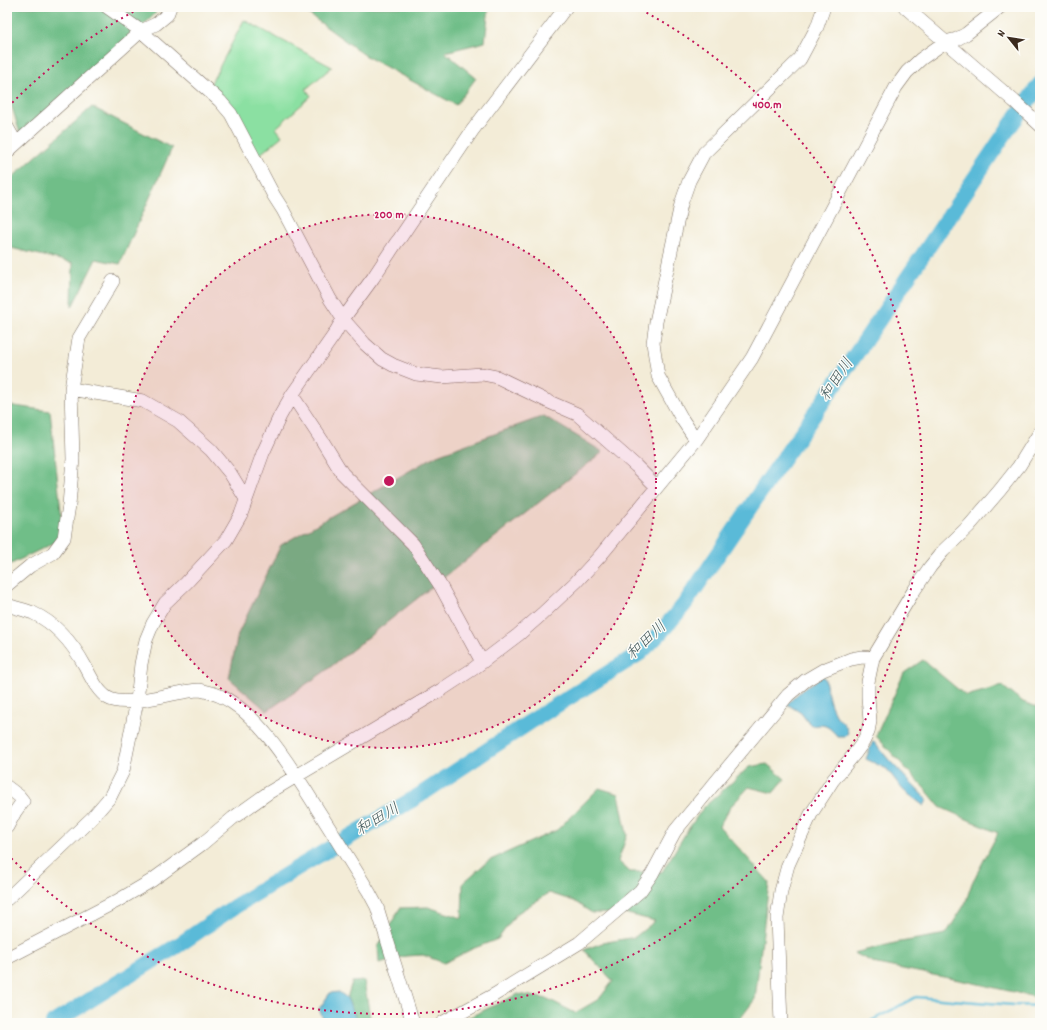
<svg xmlns="http://www.w3.org/2000/svg" width="1047" height="1030" viewBox="0 0 1047 1030" font-family="Dekko,'Klee One',sans-serif">
<style>
.green{fill:#8be0a2;stroke:#638560}
.forest{fill:#70be88;stroke:#567453}
.water{fill:#5abad8;stroke:#4a727b}
.lines{fill:none;stroke-linecap:round;stroke-linejoin:round}
.stream{stroke:#5abad8;stroke-width:2.5}
.river{stroke:#5abad8;stroke-width:16}
.minor-casing{stroke:#7b6e5f;stroke-width:14}
.minor{stroke:#fff;stroke-width:13}
.ring{fill:none;stroke:#c2185b;stroke-width:2;stroke-dasharray:2 4}
.labels{text-anchor:middle;dominant-baseline:central;stroke-width:3;stroke-linejoin:round;paint-order:stroke}
.water-label{font-size:16px;font-style:italic;fill:#465c5f;stroke:#fdfcf7}
.centre{fill:#c2185b;stroke:#fdfcf7;stroke-width:2}
.ring-label{font-size:12px;text-anchor:middle;font-weight:bold;fill:#c2185b;stroke:#fdfcf7;stroke-width:3;stroke-linejoin:round;paint-order:stroke}
</style>
<rect width="100%" height="100%" fill="#fdfcf7"/>
<filter id="ink" filterUnits="userSpaceOnUse"><feTurbulence type="fractalNoise" baseFrequency=".025" numOctaves="2"/><feDisplacementMap in="SourceGraphic" scale="8" xChannelSelector="R" yChannelSelector="G"/><feConvolveMatrix kernelMatrix="1 2 1 2 8 2 1 2 1" color-interpolation-filters="sRGB"/></filter>
<filter id="wash" filterUnits="userSpaceOnUse"><feTurbulence type="fractalNoise" baseFrequency=".012" numOctaves="4" result="noise"/><feDisplacementMap in="SourceGraphic" scale="16" xChannelSelector="R" yChannelSelector="G"/><feGaussianBlur stdDeviation="0.9" result="paint"/><feColorMatrix in="noise" values="0 0 0 0 0 0 0 0 0 0 0 0 0 0 0 0 0 1.4 0 .05"/><feComposite in="paint" operator="in"/></filter>
<g filter="url(#wash)">
<rect width="100%" height="100%" fill="#f3ecd7"/>
<path class="green" d="M244 20 332 67 306 89 311 96 276 128 282 136 258 156 210 85Z"/>
<path class="forest" d="M7 7H152L156 13 22 140 7 91Z
M299 7H489L485 42 445 52 476 78 456 105 366 56Z
M92 107 172 148 120 264 96 259 72 307 73 263 7 247V182Z
M7 405 50 411 64 538 7 566Z
M544 416 603 452 324 672 267 711 229 678 238 634 281 545 437 455Z
M923 660 966 696 1002 686 1023 702 1040 708V995L1035 997 974 983 877 964 854 953 895 943 946 934 965 904 972 883 998 833 940 807 927 791 876 736 904 673Z
M767 764 785 779 773 793 749 787 731 806 719 826 769 882 755 999 737 1023H457L518 994 548 999 575 1013 599 999 613 981 584 950 602 943 635 937 655 921 628 914 592 913 574 901 549 893 516 914 498 939 472 949 444 963 423 955 406 956 379 963 378 947 400 908 428 907 462 918 463 883 488 861 557 830 599 788 619 794 627 835 618 861 630 872H662L687 831 703 808 749 767Z
M364 981 371 1023H358L347 998 352 982Z"/>
<path class="water" d="M823 676 825 679C827 689 829 706 836 715 841 723 845 721 848 733L844 737H838C829 727 826 723 812 726L807 721 801 713 787 704 802 690Z
M873 741 889 760 927 800 924 806 903 790 887 769 866 759Z
M339 992 347 998 358 1023H325L319 1009 330 993Z"/>
<g class="lines">
<path class="stream" d="M867 1023 916 997 1013 1005 1040 1006"/>
<path class="river" d="M53 1023 180 944 234 907 297 868 420 795 530 722 640 653 660 633 684 605 767 482 843 373 1008 129 1040 84"/>
</g>
</g>
<g filter="url(#ink)">
<g class="lines">
<defs>
<path id="minor" d="M107 7 141 31 220 101 231 114 274 196 283 210 330 299 343 319 365 344 382 359 393 365 416 374 442 377 482 374 497 377 547 401 577 414 636 466 657 487
M905 7 1014 101 1040 125
M7 127 16 143
M7 152 141 31 156 24 167 15 170 7
M71 389 143 401 178 421 211 450 230 473 246 499
M292 395 323 442 342 473 413 544 440 585 482 662
M696 440 682 419 658 376 653 343 656 322 681 204 689 181 704 153 800 59 817 27 824 7
M7 585 30 566 53 553 64 538 69 505 73 459 71 389 79 338 113 281
M7 605C16 608 25 610 33 613 57 624 73 644 85 666 91 677 97 691 108 698 126 709 178 690 200 690 204 691 208 692 212 693 258 706 298 779 323 818 338 842 354 867 369 892L377 907 380 917 413 1023
M7 787 19 796 23 801 15 812 7 827
M7 899 92 818 110 797 123 771 137 701 141 664 146 640 153 623 165 603 186 583 226 540 241 514 263 453 280 416 292 395 334 335 343 319 373 278 396 243 400 238 472 131 566 7
M7 958 117 901 151 881 202 844 233 818 268 793 441 690 473 669 518 635 542 614 576 582 600 556 696 440 752 358 896 87 907 72 921 59 945 42 957 39 966 34 1000 7
M442 1023 494 995 579 943 640 891 652 874 675 831 788 695 806 680 823 670 851 659 862 657 873 658
M781 1023 777 918 781 891 788 865 811 814 833 780 856 752 863 742 868 732 870 721 868 697V682L873 658 913 592 930 567 943 551 969 526 1000 490 1019 466 1040 432"/>
</defs>
<use href="#minor" class="minor-casing"/>
<use href="#minor" class="minor"/>
</g>
</g>
<circle cx="389" cy="481" r="267" fill="#c2185b" fill-opacity=".12"/>
<g class="ring">
<circle cx="389" cy="481" r="267"/>
<path d="M8 107A534 534 0 0 1 142 7M636 7A534 534 0 1 1 8 855"/>
</g>
<g class="labels">
<g class="water-label">
<text transform="translate(837 380) rotate(-56)">和田川</text>
<text transform="translate(647 641) rotate(-43)">和田川</text>
<text transform="translate(378 820) rotate(-31)">和田川</text>
</g>
</g>
<circle cx="389" cy="481" r="6" class="centre"/>
<g class="ring-label">
<text x="767" y="108">400 m</text>
<text x="389" y="218">200 m</text>
</g>
<rect width="1047" height="1030" fill="none" stroke="#fdfcf7" stroke-width="24"/>
<g transform="translate(1009 38) rotate(300)" stroke="#fdfcf7" stroke-width="3" paint-order="stroke">
<path d="M0-3L7 15L0 10L-7 15Z" fill="#3b2a1e"/>
<text y="-6" font-size="11" font-weight="bold" text-anchor="middle" fill="#3b2a1e">N</text>
</g>
</svg>
